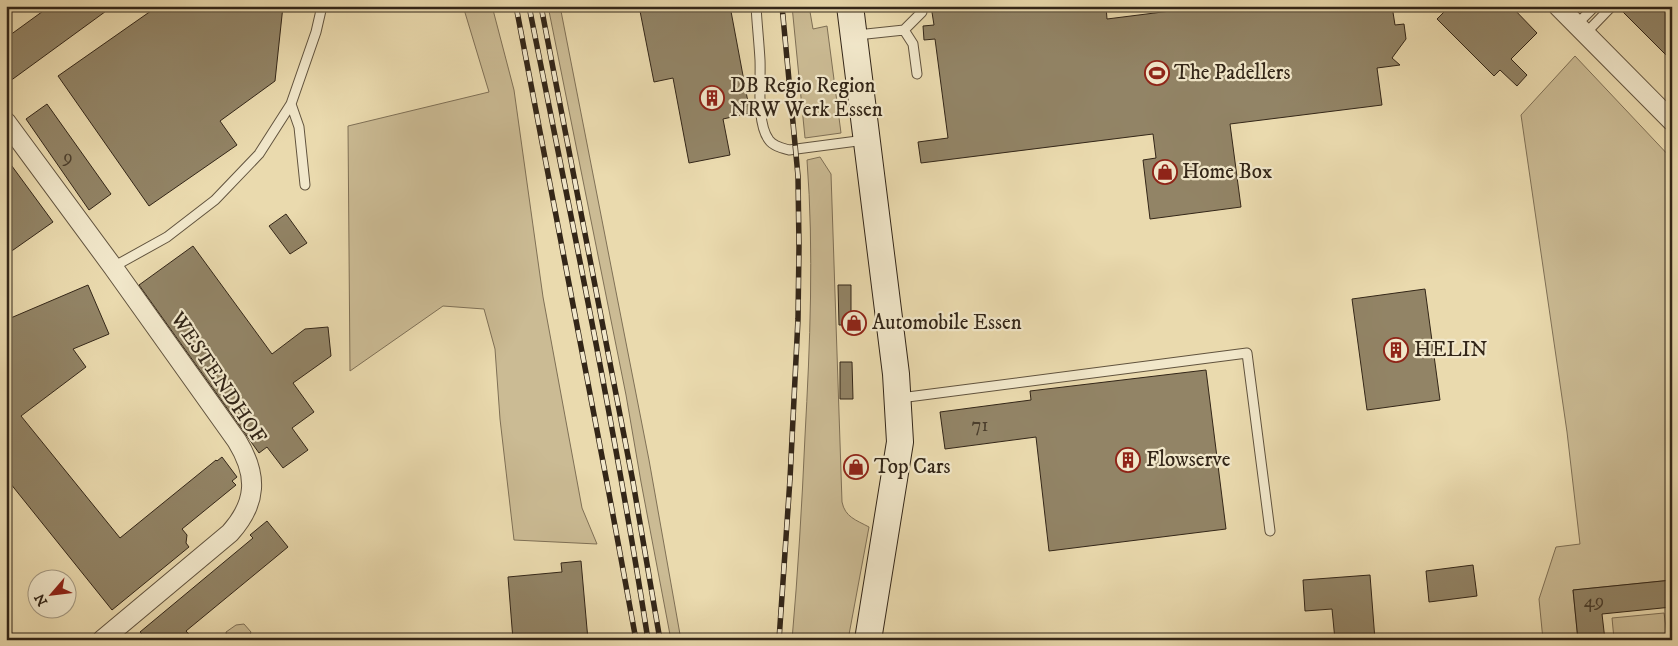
<svg xmlns="http://www.w3.org/2000/svg" width="1678" height="646" viewBox="0 0 1678 646" font-family="'IM FELL DW Pica',serif">
<style>
.green{fill:#cbbb94;stroke:#7f7056}
.building{fill:#928466;stroke:#332618}
.lines{fill:none;stroke-linecap:round;stroke-linejoin:round}
.lane-casing{stroke:#61533e;stroke-width:11}
.street-casing{stroke:#61533e;stroke-width:21}
.secondary-casing{stroke:#332618;stroke-width:28}
.lane{stroke:#f1e7ca;stroke-width:9}
.street{stroke:#f1e7ca;stroke-width:19}
.secondary{stroke:#f1e7ca;stroke-width:26}
.rail-casing{stroke:#332618;stroke-width:5.5}
.rail{stroke:#f1e7ca;stroke-width:4;stroke-dasharray:11;stroke-linecap:butt}
.labels{text-anchor:middle;dominant-baseline:central;stroke-width:4.5;stroke-linejoin:round;paint-order:stroke}
.number-label{font-size:19px;fill:#4b3e2c}
.poi-label{font-size:21px;fill:#332618;stroke:#f1e7ca;text-anchor:start}
.street-label{font-size:21px;fill:#332618;stroke:#f1e7ca}
</style>
<rect width="100%" height="100%" fill="#eadaae"/>
<filter id="stains"><feTurbulence type="fractalNoise" baseFrequency=".004" numOctaves="4"/><feColorMatrix values="0 0 0 0 .2 0 0 0 0 .09 0 0 0 0 .02 0 0 0 .5 -.17"/></filter>
<radialGradient id="worn" r=".72"><stop offset=".6" stop-color="#630" stop-opacity="0"/><stop offset="1" stop-color="#630" stop-opacity=".3"/></radialGradient>
<path class="green" d="M463 6H492L514 90 543 297 582 508 597 544 514 540 500 419 495 349 484 309 443 306 350 371 348 126 489 92Z
M548 6H560L649 460 681 640H671L641 482 626 395Z
M792 6H809L813 29 827 26 841 133 805 138Z
M1575 56 1672 159V580L1573 590 1578 640H1543L1539 599 1556 547 1580 544 1567 432 1521 115Z
M820 157 831 174 842 502C845 517 856 520 869 527L848 640H792C798 572 802 504 805 436 810 344 814 252 807 160Z
M1664 613 1667 634 1614 639 1612 618Z
M244 624 251 632 248 640H227L226 632 236 625Z"/>
<path class="building" d="M50 6H113L6 84V38Z
M158 6H283L275 81 220 121 237 145 149 206 58 76Z
M639 6H730L750 113 723 119 730 155 689 163 673 78 654 82Z
M931 6H1106L1107 19 1210 6H1392L1395 25 1404 24 1406 39 1392 58 1400 65 1377 68 1382 105 1230 124 1241 207 1150 219 1143 160 1156 158 1153 134 921 163 918 142 948 138 935 39 924 40 923 26 934 25Z
M1450 6H1511L1537 33 1511 59 1527 75 1517 86 1500 70 1494 76 1437 19Z
M1618 6H1672V61L1618 7Z
M47 104 111 194 89 210 26 119Z
M6 158 53 222 6 255Z
M286 214 307 243 290 254 269 226Z
M193 246 272 354 305 329 328 327 331 356 293 383 314 412 292 428 308 450 283 468 267 447 259 453 139 285Z
M88 285 109 334 73 349 86 367 21 416 120 538 216 460 217 461 222 457 237 477 232 481 236 485 182 529 187 535 186 543 189 547 112 610 6 478V320Z
M838 285H851V325H839Z
M1425 289 1440 400 1367 410 1352 299Z
M840 362H852L853 399H840Z
M1206 370 1226 529 1049 551 1036 437 945 449 940 412 1031 400 1030 391Z
M267 521 288 547 186 631 194 640H147L140 632 253 538 250 535Z
M581 561 588 640H513L508 577 562 572 561 563Z
M1473 565 1477 596 1429 602 1426 571Z
M1370 575 1375 640H1335L1332 609 1305 611 1303 580Z
M1672 580V607L1602 614 1605 640H1578L1573 590Z"/>
<g class="lines">
<defs>
<path id="lane" d="M756 6C757 24 759 42 760 60 761 81 756 123 769 140 773 146 782 148 789 150L865 140
M1576 25 1595 6
M904 30 922 12V6
M1585 34 1612 6
M857 35 904 30 913 44 917 74
M305 185 299 127 291 104 316 32 322 6
M113 267 167 237 215 200 259 154 291 104
M900 398 1247 353 1270 531"/>
<path id="street" d="M1558 6 1672 121
M6 122 113 267 237 441C258 475 257 503 230 533L102 640"/>
<path id="secondary" d="M850 6 896 374 900 442 868 640"/>
</defs>
<use href="#lane" class="lane-casing"/>
<use href="#street" class="street-casing"/>
<use href="#secondary" class="secondary-casing"/>
<use href="#lane" class="lane"/>
<use href="#street" class="street"/>
<use href="#secondary" class="secondary"/>
<defs>
<path id="rail" d="M516 6 608 488 636 640
M529 6C571 217 615 427 648 640
M541 6 633 482 660 640
M779 640 790 479 798 319 799 247 798 176 782 6"/>
</defs>
<use href="#rail" class="rail-casing"/>
<use href="#rail" class="rail"/>
</g>
<defs>
<symbol id="stadium-ring" viewBox="-11 -11 22 22"><circle r="9.5" fill="#f1e7ca" stroke="#8f2418" stroke-width="1.5"/><path d="M0-5a6.5 5 0 1 0 0 10a6.5 5 0 1 0 0-10ZM-3.5-1.8h7v3.6h-7Z" fill="#8f2418"/></symbol>
<symbol id="building-ring" viewBox="-11 -11 22 22"><circle r="9.5" fill="#f1e7ca" stroke="#8f2418" stroke-width="1.5"/><path d="M-4-6H4V6H1V3H-1V6H-4ZM-2.5-4.3h1.7v1.8h-1.7ZM.8-4.3h1.7v1.8H.8ZM-2.5-1h1.7V.8h-1.7ZM.8-1h1.7V.8H.8Z" fill="#8f2418"/></symbol>
<symbol id="shop-ring" viewBox="-11 -11 22 22"><circle r="9.5" fill="#f1e7ca" stroke="#8f2418" stroke-width="1.5"/><path d="M-5-2.5h2.3a2.7 3.5 0 0 1 5.4 0H5L5.5 6h-11ZM-1.5-2.5h3a1.5 2.3 0 0 0-3 0Z" fill="#8f2418"/></symbol>
</defs>
<g fill-rule="evenodd">
<use href="#stadium-ring" x="1143" y="59" width="28" height="28"/>
<use href="#building-ring" x="698" y="84" width="28" height="28"/>
<use href="#shop-ring" x="1151" y="158" width="28" height="28"/>
<use href="#shop-ring" x="840" y="309" width="28" height="28"/>
<use href="#building-ring" x="1382" y="336" width="28" height="28"/>
<use href="#building-ring" x="1114" y="446" width="28" height="28"/>
<use href="#shop-ring" x="842" y="453" width="28" height="28"/>
</g>
<g class="labels">
<g class="number-label">
<text x="68" y="157">9</text>
<text x="980" y="425">71</text>
<text x="1594" y="601">49</text>
</g>
<g class="poi-label">
<text x="1174" y="73">The Padellers</text>
<text x="730" y="86">DB Regio Region<tspan x="730" dy="24">NRW Werk Essen</tspan></text>
<text x="1182" y="172">Home Box</text>
<text x="872" y="323">Automobile Essen</text>
<text x="1414" y="350">HELIN</text>
<text x="1146" y="460">Flowserve</text>
<text x="874" y="467">Top Cars</text>
</g>
<g class="street-label">
<text transform="translate(218 378) rotate(56)">WESTENDHOF</text>
</g>
</g>
<rect width="1678" height="646" fill="none" stroke="#eadaae" stroke-width="25"/>
<rect x="8" y="8" width="1663" height="631" fill="none" stroke="#332618" stroke-width="2.5"/>
<rect x="12" y="12" width="1653" height="621" fill="none" stroke="#332618"/>
<g transform="translate(52 594) rotate(242)"><circle r="24" fill="#f1e7ca" stroke="#a59a83"/>
<path d="M0-4L9 19L0 12L-9 19Z" fill="#8f2418"/>
<text y="-8" font-size="14" font-weight="bold" text-anchor="middle" fill="#332618">N</text>
</g>
<rect width="100%" height="100%" filter="url(#stains)"/>
<rect width="100%" height="100%" fill="url(#worn)"/>
</svg>
